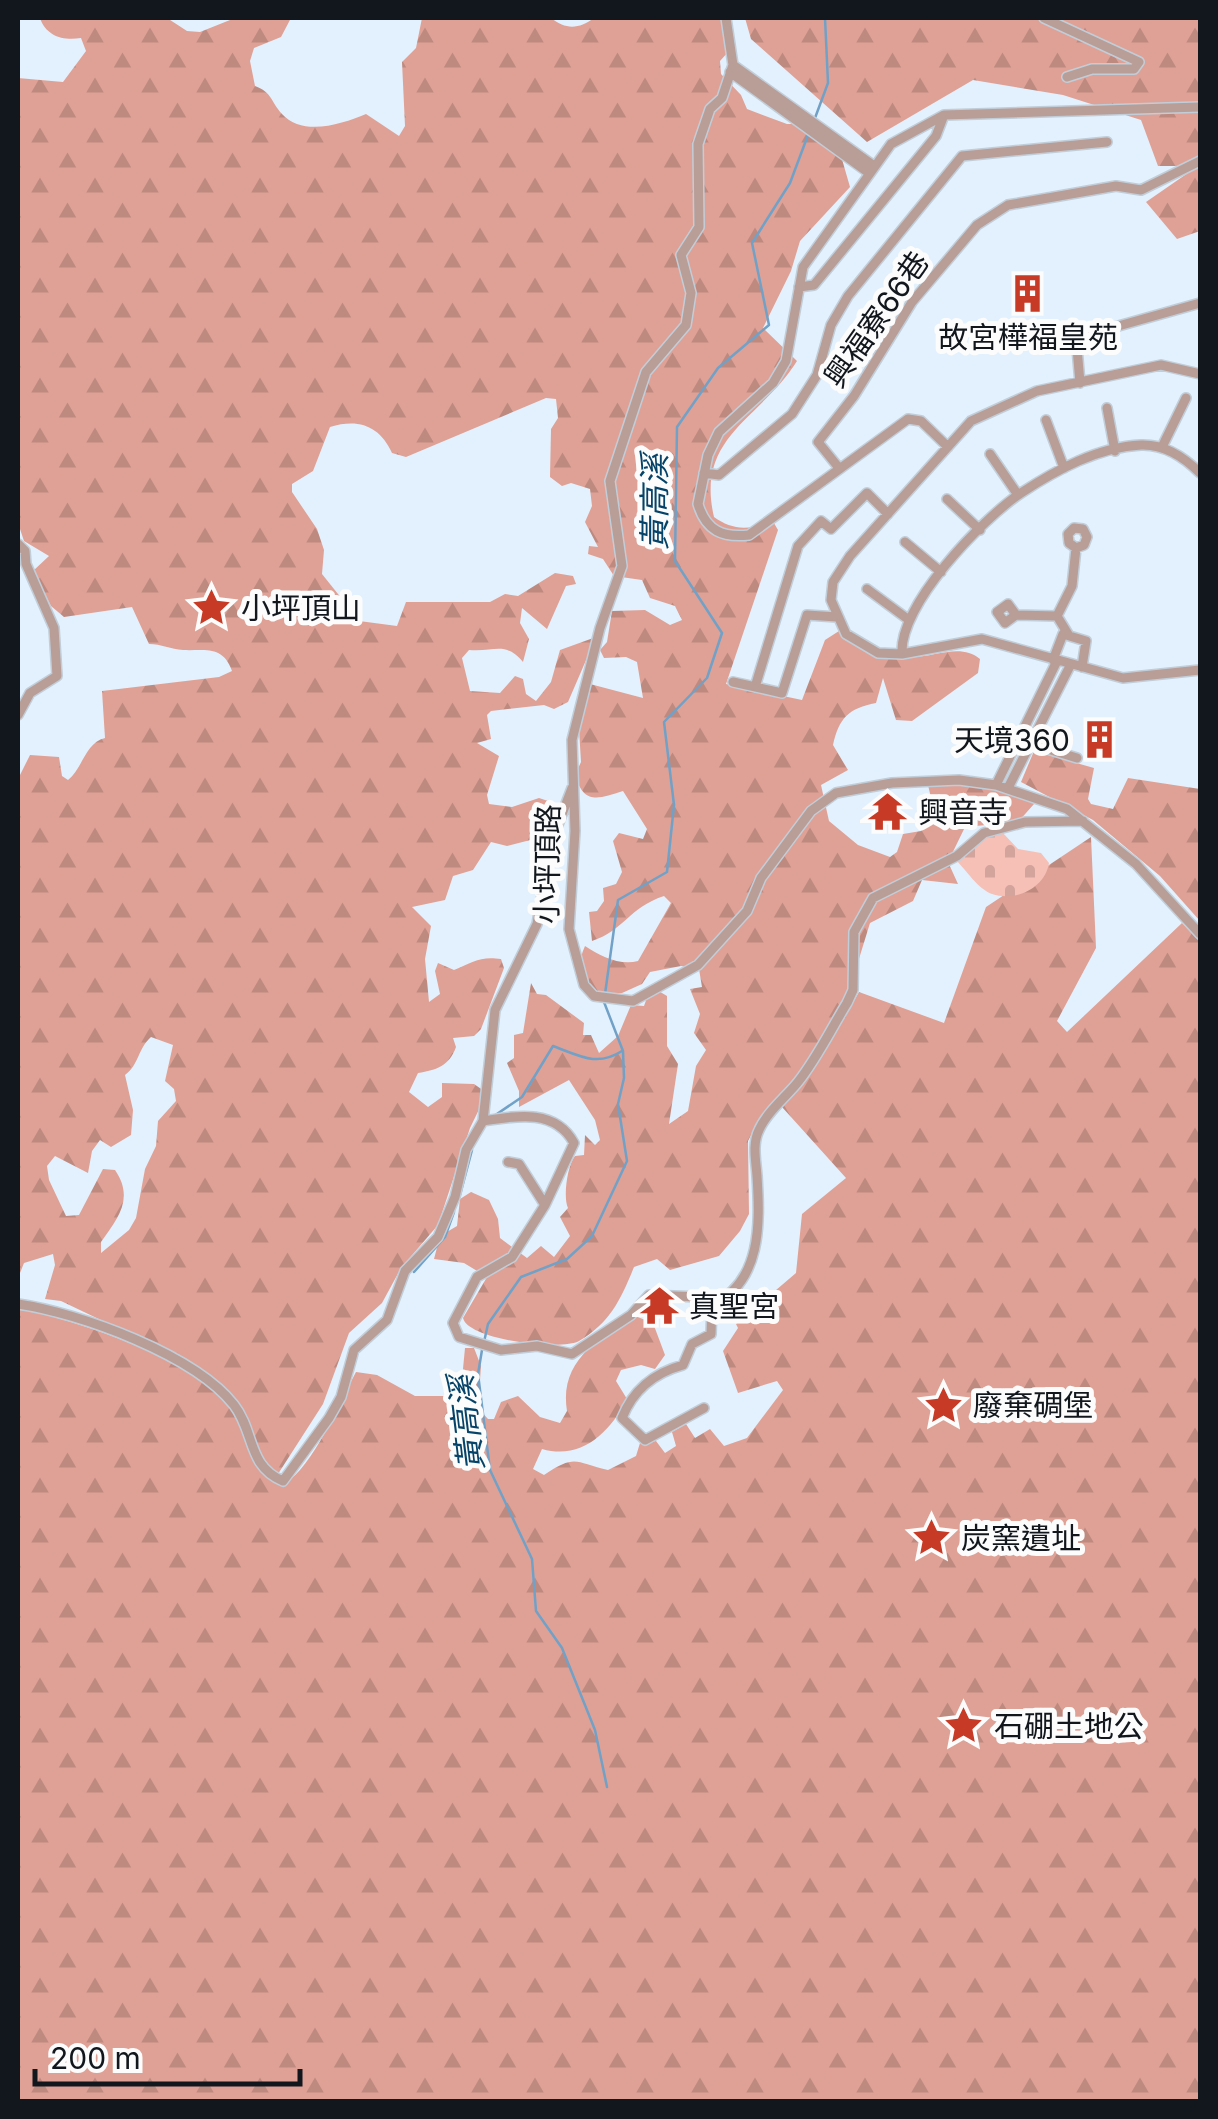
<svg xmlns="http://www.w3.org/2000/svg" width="1218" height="2119" viewBox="0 0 1218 2119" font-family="Inter,'Noto Sans TC',sans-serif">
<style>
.forest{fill:url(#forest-firs);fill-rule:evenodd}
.cemetery{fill:url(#cemetery-stones)}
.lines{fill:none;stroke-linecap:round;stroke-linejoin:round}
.stream{stroke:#71a1c7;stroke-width:2.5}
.minor-casing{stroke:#c1ced9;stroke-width:12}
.minor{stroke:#b99d97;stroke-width:9}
.labels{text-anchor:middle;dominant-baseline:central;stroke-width:10;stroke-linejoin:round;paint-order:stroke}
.street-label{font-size:30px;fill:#11171d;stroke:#fcfcfc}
.poi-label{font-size:30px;fill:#11171d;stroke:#fcfcfc;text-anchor:start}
.water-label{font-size:32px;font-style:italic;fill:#064368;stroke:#fcfcfc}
</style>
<defs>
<pattern id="forest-firs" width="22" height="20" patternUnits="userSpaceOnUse" patternTransform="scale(2.5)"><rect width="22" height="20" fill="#dfa195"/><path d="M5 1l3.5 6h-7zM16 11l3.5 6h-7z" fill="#be8a80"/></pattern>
<pattern id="cemetery-stones" width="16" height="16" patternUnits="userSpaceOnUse" patternTransform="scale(2.5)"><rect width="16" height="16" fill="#f6c0b6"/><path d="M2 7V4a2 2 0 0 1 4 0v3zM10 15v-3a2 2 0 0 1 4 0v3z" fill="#d2a49c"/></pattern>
</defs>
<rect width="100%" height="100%" fill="#e2f1fd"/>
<path class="forest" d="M40 18H167L187 31 200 32 235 18H291L281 37 254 48 250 61 255 86C272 92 271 102 282 114 303 137 342 124 366 114L399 136 405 126 402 62 416 48 422 18H551C566 30 579 29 594 18H723L729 51 720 61 721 74 741 95 747 109 787 124H824L835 135 850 187 800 241 791 271 763 328 797 361C760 420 695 436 714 517 732 530 752 532 771 518L778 530 726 684 802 700 825 640 839 631C862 642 886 658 913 657 935 657 961 643 980 659L978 673 912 721 896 720 883 678 876 703C849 708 839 718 833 745L848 770 821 785 829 821 858 845 890 857 897 852 903 834 921 831 934 810 927 781 930 776 959 777 1032 799 1034 804 1018 822 965 827 948 862 958 884 922 880 913 901 870 923 850 988 837 1014 796 1077 755 1127 748 1141 749 1214 740 1231 719 1256 670 1270 657 1259 634 1267C621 1299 610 1323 579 1341 561 1351 468 1340 463 1318L487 1277 464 1263 434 1259 440 1236 457 1226 460 1199 471 1192 489 1200 498 1219 500 1238 527 1258 541 1246 554 1257 570 1236 560 1217 568 1208C563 1198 567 1166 575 1156L584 1155 585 1135 595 1145 600 1140 595 1120 569 1080 519 1107V1091L507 1063 514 1058V1035L523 1033 531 983 537 994 546 995 584 1023 583 1035H591L599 1053 618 1036 631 1005 644 1006 649 992 657 990 667 996V1046L678 1064 669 1124 688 1111 696 1066 706 1050 694 1033 700 1014 690 989 702 987 699 969 681 966 650 972 642 984 622 993 586 994C577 980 578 961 585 946 600 956 620 966 638 961L671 903 664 896C628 908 625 930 592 941L589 912 597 911 604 901 603 888 616 884 622 872 613 841 619 833 643 839 647 829 623 791C598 799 584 805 575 775L581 762 579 729 590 684 643 698 637 662 626 657 604 658 600 650 607 642 612 611 645 610 670 625 682 620 675 606 650 598 642 580 614 576 603 559 588 554 589 546 598 547 585 522 592 506 590 489 571 483 562 486 550 477 551 429 558 418 556 399 546 398 406 457 392 453C380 427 360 418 330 427L313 471 292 484V492L317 529 324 550 322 574 342 599 336 605 306 612V621L329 617 397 626 406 602H490L505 594 518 596 555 573 573 576 576 584 566 586 547 629 522 608 520 623 529 639 523 662C505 641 496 652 469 650L462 658 470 691 500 693 515 676 523 679 526 694 536 701 551 682 560 650 596 637 568 702 554 709 544 705 491 711 487 715 491 739 477 743 499 756 487 795 489 804 512 807 539 798 548 801 542 837 507 846 491 842 473 870 453 876 445 900 412 907 431 926 425 959 429 1002 440 994 435 971 438 963 454 970C473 962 480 956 501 959L504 968 481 1029 474 1036 453 1038 456 1047C449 1066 437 1070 418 1073L409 1092 428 1107 442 1097V1083L474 1084 487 1093 470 1128 438 1225 401 1268 382 1303 349 1333 323 1404 278 1474 258 1459 248 1421 223 1386 149 1343 61 1301 45 1299 55 1265 53 1254 24 1263 18 1278V779L30 755 59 757 62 776 68 780C83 768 85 743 105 738L102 691 219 677 232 671C223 645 205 651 183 650 171 649 161 644 149 644L132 607 64 617 51 606 33 571 49 556 24 541 18 523V78L63 82 86 51 81 38C63 41 46 36 40 18ZM151 1037 173 1045 165 1081 174 1089 176 1101 158 1121 156 1146 145 1169 136 1218 129 1230 101 1253V1242C117 1219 135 1199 115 1170L103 1169 79 1215 66 1216 49 1180 47 1166 55 1156 88 1173 92 1151 100 1140 111 1147 131 1135 133 1110 125 1075C139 1065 138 1048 151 1037Z
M745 18H1200V231L1177 239 1146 202 1198 166H1158L1141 120 1063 95 973 80 867 142 751 39Z
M1034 751 1094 768 1088 799 1091 804 1113 809 1128 778 1200 789V921L1160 876 1093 820 1021 782Z
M1091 837 1096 948 1057 1021 1067 1032 1182 923 1200 942V2101L18 2102V1308C78 1321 170 1352 218 1392 251 1419 240 1468 284 1484 313 1467 340 1402 356 1372L377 1375 415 1396H447L462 1379 465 1348H474L481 1366 478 1408 488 1419H494L501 1402 518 1396 540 1417 560 1423 567 1411C559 1362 597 1339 635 1316L653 1323 665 1355 655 1369 641 1365 621 1370 616 1381 627 1399C609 1434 581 1460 542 1449L533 1469 544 1475C577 1453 575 1463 608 1470L636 1456 640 1443 656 1441 665 1453 676 1446 672 1432 686 1424 695 1438 710 1429 724 1446 747 1438 783 1390 777 1381 738 1393 723 1351 738 1328 736 1324 796 1273 802 1214 846 1178 782 1107 830 1042 859 992 944 1023 986 907Z"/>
<path class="cemetery" d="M1002 832 1018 849 1041 853 1049 863C1045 888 1016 902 992 894 978 889 966 870 956 860L984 838Z"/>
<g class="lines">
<path class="stream" d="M815 118 828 83 825 18
M605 994 618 900 667 872 674 805 664 722 707 678 722 633 675 561 677 427 718 368 769 325 752 243 790 183 808 135
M491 1118 522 1097 553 1046C580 1056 597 1067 622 1051
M460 1195 472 1150
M414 1272 445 1237 454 1212
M484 1342 488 1324 521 1277 567 1259 592 1236 627 1161 618 1104 624 1078 623 1051 604 1002
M482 1350 478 1374 490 1470 532 1559 536 1611 562 1648 595 1730 607 1787"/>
<defs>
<path id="minor" d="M726 18 733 65 722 98 710 109 698 144 699 227 681 255 691 293 686 325 646 372 610 481 622 566 600 628 572 740 575 831 569 929 584 985 594 996 633 1001 698 965 747 911 761 878 811 811 836 793 892 783 959 780 996 785 1067 809 1136 864 1200 934
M1044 18 1139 62 1134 69H1092L1067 77
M733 65 874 166
M730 72 869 173
M799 287 814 285 936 136 944 115
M1200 374 1161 365 1037 391 971 421 850 556 833 582 831 600 846 634 878 653 902 654 982 639 1123 678 1200 670
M1080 383 1077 348 1090 334 1200 303
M1107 408 1115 451
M1046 420 1064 468
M948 447 921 421 908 419 749 535C723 538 706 531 698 504L708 455 719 432 773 383 786 361 803 267 891 144 944 115 1200 107
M1162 447 1186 398
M990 454 1018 495
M839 468 818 442 854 396 912 302 977 225 1008 205 1116 186 1141 190 1200 161
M704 473 719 475 792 414 817 375 831 325 848 296 962 156 1107 142
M947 499 980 530
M905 542 941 572
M18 544 25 551 26 564 54 628 57 676 30 693 18 715
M867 589 909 620
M1016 615 1008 604 997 612 1005 623 1016 615 1057 616
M1068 634 1057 616 1072 586 1076 548 1069 543 1068 534 1074 528 1083 529 1087 537 1084 545 1076 548
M902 654C899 605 981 520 1021 493 1056 470 1098 447 1141 445 1165 444 1184 457 1200 473
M1053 660 1063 634 1086 641 1082 667
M733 682 782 693 807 615 837 617
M755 687 798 546 821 521 831 529 867 493 888 514
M1028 743 1077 758
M996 785 1057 661
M1008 788 1071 664
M483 1121C515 1116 555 1108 574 1143L545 1205 512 1257 477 1277 453 1323 459 1337 501 1350 537 1346 572 1354 631 1315 649 1295 699 1297 712 1305C762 1282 760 1223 757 1176 756 1161 752 1144 759 1130 767 1112 786 1097 798 1082 817 1058 831 1029 847 1003L853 990 854 932 873 898 957 856 984 833 1025 822 1083 821
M508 1162 519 1164 545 1205
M18 1304C80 1313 195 1355 234 1405 255 1432 247 1466 283 1481L329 1418 341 1397 354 1350 387 1320 405 1271 438 1237 455 1197 466 1150 483 1121 495 1010 537 924 551 843 572 788
M704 1408 645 1440 622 1418C633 1390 654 1373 683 1365L692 1344 711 1334 712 1305"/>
</defs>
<use href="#minor" class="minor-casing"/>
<use href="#minor" class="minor"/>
</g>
<defs>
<symbol id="building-bare" viewBox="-9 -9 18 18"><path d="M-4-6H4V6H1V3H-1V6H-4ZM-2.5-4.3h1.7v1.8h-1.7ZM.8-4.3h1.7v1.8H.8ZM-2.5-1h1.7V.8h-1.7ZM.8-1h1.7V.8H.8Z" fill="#c63a26" stroke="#fcfcfc" stroke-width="2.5" paint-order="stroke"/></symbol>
<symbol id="sight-bare" viewBox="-9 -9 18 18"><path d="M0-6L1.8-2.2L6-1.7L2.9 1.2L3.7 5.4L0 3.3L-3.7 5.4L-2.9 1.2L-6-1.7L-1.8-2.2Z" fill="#c63a26" stroke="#fcfcfc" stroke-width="2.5" paint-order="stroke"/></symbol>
<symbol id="temple-bare" viewBox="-9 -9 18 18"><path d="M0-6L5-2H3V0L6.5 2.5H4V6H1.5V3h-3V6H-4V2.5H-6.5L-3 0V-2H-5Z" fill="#c63a26" stroke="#fcfcfc" stroke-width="2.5" paint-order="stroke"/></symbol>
</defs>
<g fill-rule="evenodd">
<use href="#building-bare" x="1000" y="266" width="55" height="55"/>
<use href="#sight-bare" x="184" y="580" width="55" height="55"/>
<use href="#building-bare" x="1072" y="712" width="55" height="55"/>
<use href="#temple-bare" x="860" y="784" width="55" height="55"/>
<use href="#temple-bare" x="632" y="1278" width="55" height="55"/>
<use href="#sight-bare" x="916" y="1378" width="55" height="55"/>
<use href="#sight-bare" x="904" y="1510" width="55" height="55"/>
<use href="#sight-bare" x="936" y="1698" width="55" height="55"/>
</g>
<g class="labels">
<g class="street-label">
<text transform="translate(876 319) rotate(-55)">興福寮66巷</text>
<text transform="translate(547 864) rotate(-89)">小坪頂路</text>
</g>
<g class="poi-label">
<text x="1028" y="337" text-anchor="middle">故宮樺福皇苑</text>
<text x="241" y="608">小坪頂山</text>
<text x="1070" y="740" text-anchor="end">天境360</text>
<text x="918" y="812">興音寺</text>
<text x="689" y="1306">真聖宮</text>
<text x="973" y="1405">廢棄碉堡</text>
<text x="961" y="1538">炭窯遺址</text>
<text x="994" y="1726">石硼土地公</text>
</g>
<g class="water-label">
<text transform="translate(654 502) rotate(-90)">黃高溪</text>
<text transform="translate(466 1423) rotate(-97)">黃高溪</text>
</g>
</g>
<rect width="1218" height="2119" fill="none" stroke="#11171d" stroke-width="40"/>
<path d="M35 2069v15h265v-15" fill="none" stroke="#11171d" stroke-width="5"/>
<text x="50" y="2069" font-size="30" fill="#11171d" stroke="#fcfcfc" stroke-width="8" paint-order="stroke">200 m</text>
</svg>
